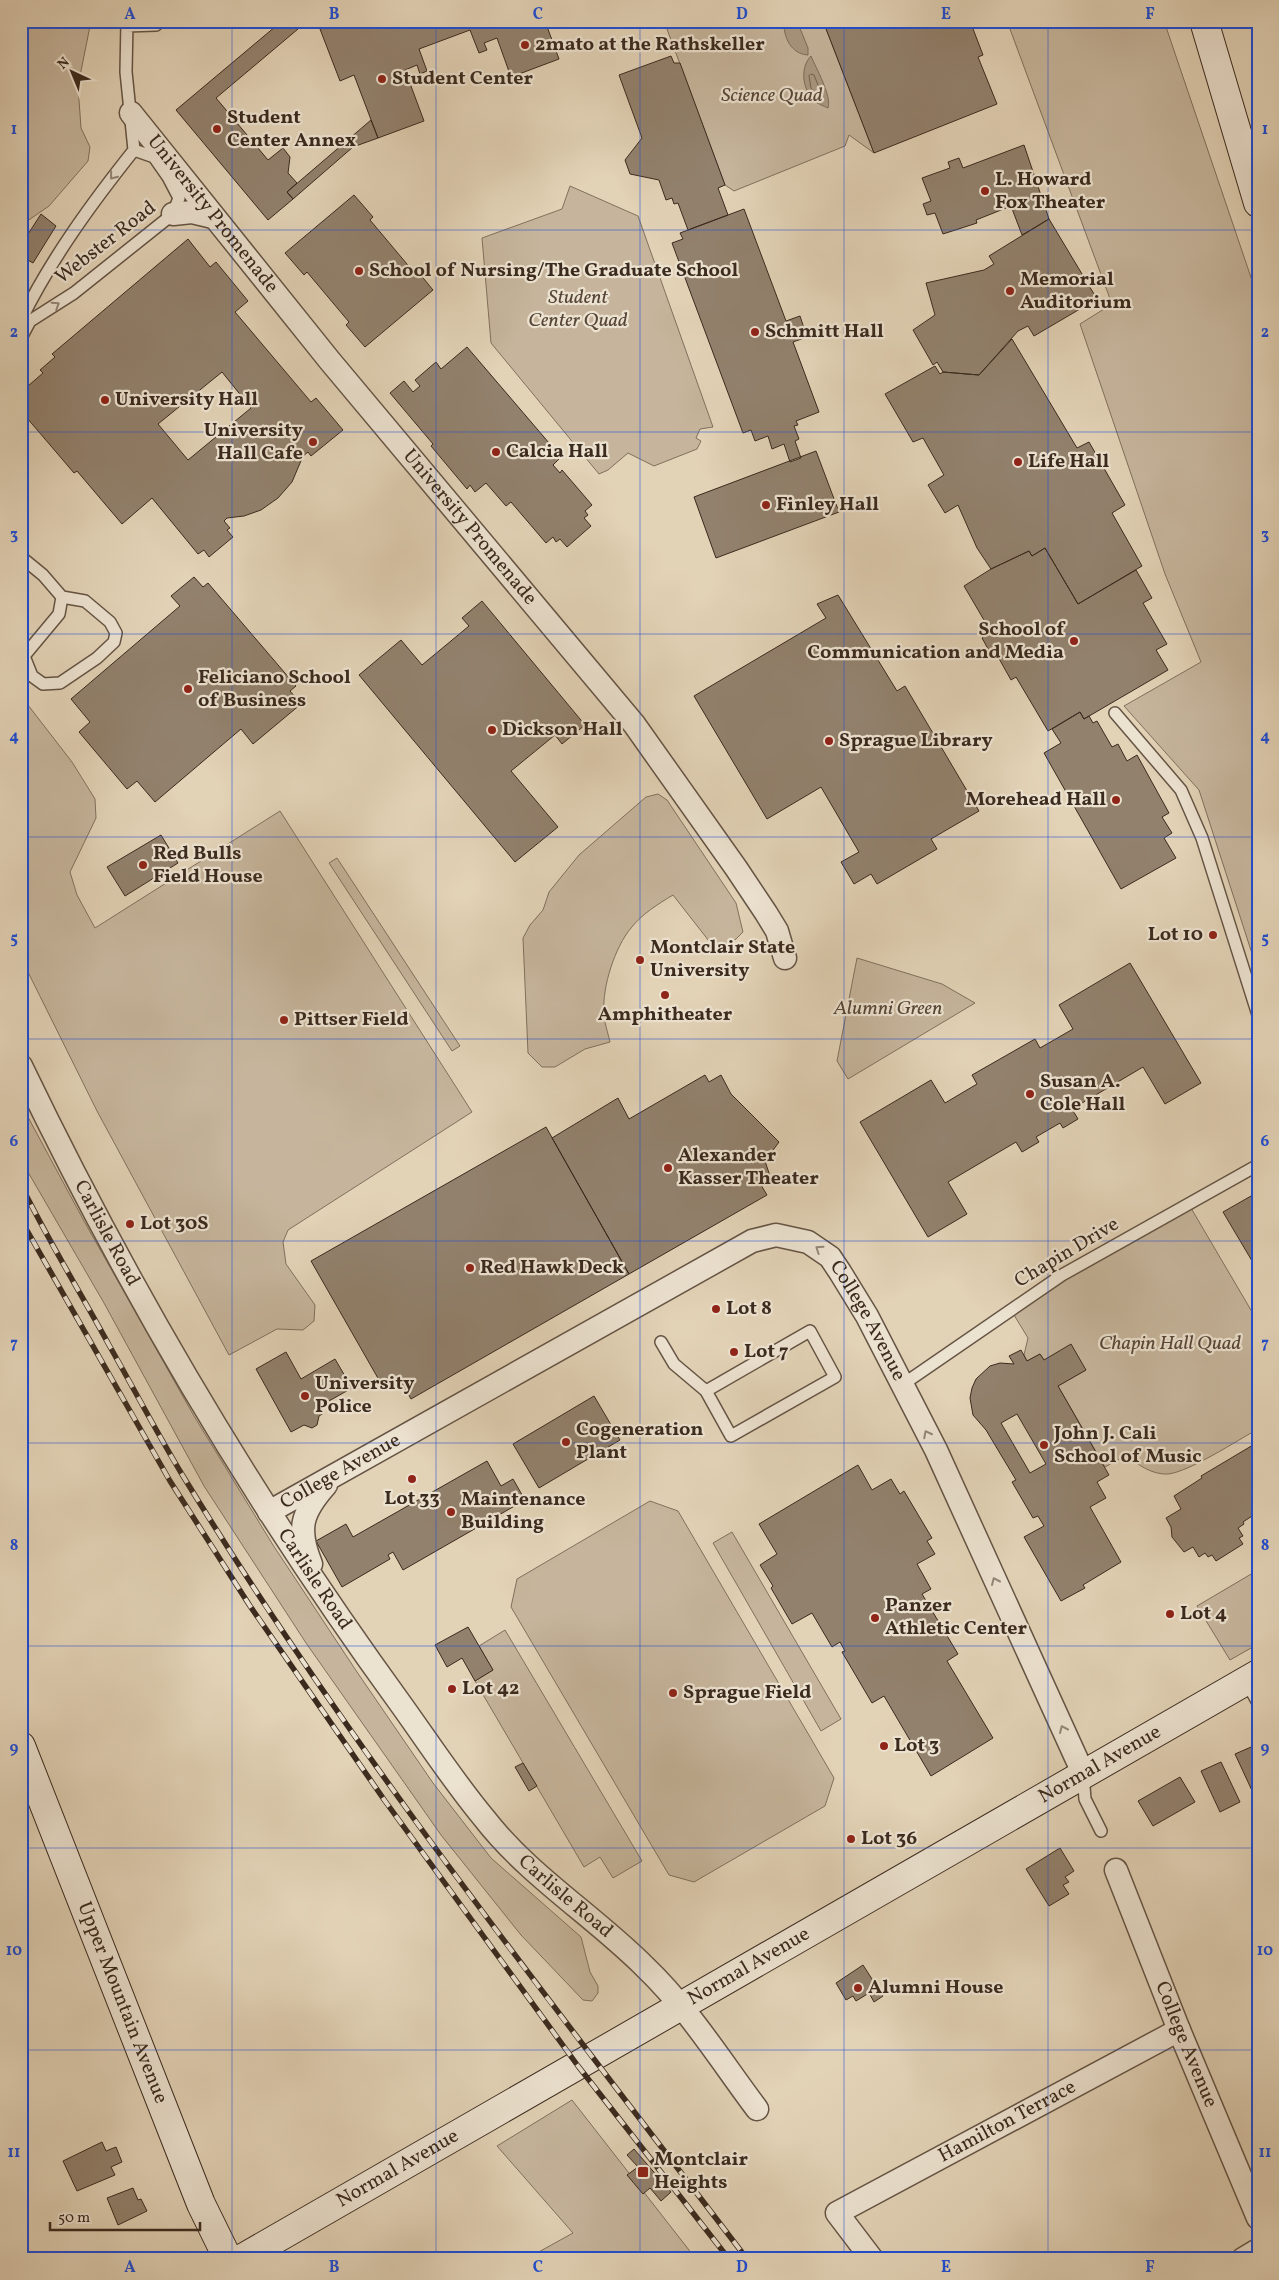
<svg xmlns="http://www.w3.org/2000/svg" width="1279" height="2280" viewBox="0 0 1279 2280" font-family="Vollkorn,serif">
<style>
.green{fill:#c6b59c;stroke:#80705d}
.water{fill:#a99982;stroke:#7d6d5a}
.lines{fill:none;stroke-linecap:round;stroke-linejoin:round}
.shore{stroke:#726250;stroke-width:1}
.building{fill:#92816d;stroke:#3b2a1e;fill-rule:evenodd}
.lane-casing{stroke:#655444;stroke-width:14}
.street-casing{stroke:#655444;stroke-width:25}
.secondary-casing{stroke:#3b2a1e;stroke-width:30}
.lane{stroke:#ece2d0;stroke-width:11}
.street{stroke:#ece2d0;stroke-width:22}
.secondary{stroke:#ece2d0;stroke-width:28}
.rail-casing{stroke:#3b2a1e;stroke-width:5.5}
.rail{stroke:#ece2d0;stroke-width:4;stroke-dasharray:11;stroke-linecap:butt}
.oneway{stroke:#948677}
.grid{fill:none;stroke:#1d4ed8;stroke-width:1;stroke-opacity:0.55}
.poi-dot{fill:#8f2418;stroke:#ece2d0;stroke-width:2}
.labels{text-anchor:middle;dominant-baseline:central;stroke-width:4.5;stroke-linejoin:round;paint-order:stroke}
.poi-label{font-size:20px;font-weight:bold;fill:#3b2a1e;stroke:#ece2d0;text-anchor:start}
.park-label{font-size:20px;font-style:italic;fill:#574637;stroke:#ece2d0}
.street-label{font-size:20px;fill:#3b2a1e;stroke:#ece2d0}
.neatline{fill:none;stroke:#1d4ed8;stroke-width:2}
.grid-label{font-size:16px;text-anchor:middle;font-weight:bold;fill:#1d4ed8}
</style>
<rect width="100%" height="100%" fill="#e2d2b6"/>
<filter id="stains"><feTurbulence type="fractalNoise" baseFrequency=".004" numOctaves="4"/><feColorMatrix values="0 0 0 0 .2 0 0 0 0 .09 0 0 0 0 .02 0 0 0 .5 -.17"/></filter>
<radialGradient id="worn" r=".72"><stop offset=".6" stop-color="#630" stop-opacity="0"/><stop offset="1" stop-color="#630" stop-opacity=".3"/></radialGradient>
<path class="green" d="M21 21H91L78 86 81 128 90 147 88 161 49 206 23 224 21 231Z
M664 21H823L874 153 849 135 845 146 734 191 725 185Z
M1007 21H1164L1258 298V972L1199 790 1124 706 1201 662 1165 574 1080 324 1112 304Z
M570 186 638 216 713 427 700 429 696 438 701 441 697 449 654 466 628 453 608 470 599 474 491 343 482 238 562 209Z
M21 696 72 762 95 799 96 818 70 872 77 895 95 928 280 811 472 1112 288 1230 283 1242 286 1264 315 1305 314 1321 303 1330 277 1329 229 1355 97 1111 21 958Z
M658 794 667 800 736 903 743 932 736 939 716 950 673 895C658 904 642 914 631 928 615 947 602 987 604 1012 604 1022 608 1033 610 1042L585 1049 555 1067H542L528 1053 523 938 530 925 543 910 549 892 579 855 646 797Z
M337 858 460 1046 452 1051 329 863Z
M857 958 942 984 975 1003 848 1079 837 1061Z
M21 1104 84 1221 194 1416 273 1545 357 1672 433 1783 491 1858 581 1937 590 1972 598 1986V1993L592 2001 583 2000 521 1935 441 1835 306 1643 204 1486 104 1303 21 1160Z
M1188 1203 1258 1322V1429C1238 1440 1189 1472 1168 1474 1153 1475 1137 1465 1127 1455L1105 1467 1058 1386 1086 1370 1044 1360 1040 1354 1027 1361 1024 1355 1028 1338 1011 1310Z
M650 1501 678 1511 834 1778 825 1806 694 1882 669 1875 511 1607 517 1579Z
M732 1532 841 1719 821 1731 713 1543Z
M1258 1570V1644L1230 1660 1197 1606Z
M505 1630 642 1861 613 1878 600 1857 584 1867 475 1681 493 1670 479 1646Z
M572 2100 696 2259H526L573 2233 497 2146Z"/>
<path class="water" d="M784 21H797L808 48V55C791 54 783 37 784 21Z
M811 56C816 68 832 96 828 108 824 106 817 104 814 100 802 89 800 67 811 56Z"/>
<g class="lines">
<path class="shore" d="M811 74 814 75 822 95 820 98 818 97 811 88 809 76Z"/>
</g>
<path class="building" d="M282 21H292L298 29 216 98 268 160 283 148 290 157 288 173 297 183 287 192 293 199 268 220 176 110Z
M333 21H545L559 59 511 77 497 38 484 43 487 50 479 53 470 30 419 49 427 71 420 74 417 65 405 70 424 121 378 138 354 75 340 81 320 29 334 24Z
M823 21H970L983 55 978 57 997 104 874 153Z
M671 56 674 63H680L725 185 718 188 728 215 688 230 678 203 674 204 672 198 666 200 659 180 630 174 625 160 642 138 619 75Z
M371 120 378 138 353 147 293 199 287 192Z
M1024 145 1049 219 1022 235 1011 206 976 220 977 223 943 234 935 213 927 215 925 209 923 204 931 201 922 178 950 168 948 162 959 158 963 168Z
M354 195 373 217 370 220 412 270 415 268 433 290 365 347 346 325 349 322 307 272 304 275 285 253Z
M744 209 786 321 800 316 807 337 793 342 819 412 796 421 798 425 794 426 799 439 795 441 801 458 790 462 784 444 772 449 768 436 755 441 751 430 743 433 672 243 683 239 680 233Z
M41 214 56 226 33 263 21 256V245Z
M1049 219 1097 299 1034 336 1028 326 1018 331 979 375 943 372 937 362 933 365 913 330 935 315 926 283 984 270 994 264 989 256Z
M188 239 210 267 216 262 248 301 235 312 311 402 316 398 343 430 311 456 308 452 303 456 292 482 278 498 261 510 244 516 227 518 224 521 230 528 227 530 233 537 209 557 204 550 198 554 152 498 122 524 77 471 74 473 21 411V392L43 373 40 370 55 357 52 354ZM222 372 251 408 188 460 158 424Z
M1012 339 1077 448 1089 442 1125 505 1112 513 1142 566 1078 604 1045 548 1032 556 1029 551 991 569 977 548 958 505 945 513 928 485 944 475 923 438 913 442 885 394 935 366 940 374 943 372 979 375Z
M467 347 561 457 553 465 560 473 562 470 592 505 585 511 588 515 584 518 591 526 567 547 560 539 556 542 553 537 546 543 511 502 506 506 486 483 475 492 470 485 467 489 431 446 433 444 390 393 404 381 413 392 420 386 415 380 436 362 441 369Z
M816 451 839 512 716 558 694 497Z
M1045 548 1078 604 1136 570 1152 598 1143 603 1167 644 1156 650 1168 670 1084 719 1080 712 1048 731 1016 677 1011 680 997 655 992 656 982 638 991 632 964 586 991 569 1029 551 1032 556Z
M194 577 203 587 208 583 296 686 290 691 301 704 253 744 241 729 155 802 137 781 127 789 79 732 90 722 71 699 180 606 171 596Z
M838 595 897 691 905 686 979 811 931 839 937 849 877 884 871 874 854 884 841 862 859 852 821 787 767 819 694 696 826 618 817 604Z
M482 601 585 725 562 744 555 735 511 771 558 827 515 862 359 675 401 640 422 665 469 626 462 618Z
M1080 712 1084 719 1089 716 1093 723 1097 721 1112 747 1118 744 1127 761 1137 755 1169 813 1162 817 1172 833 1164 838 1176 858 1121 889 1044 753 1061 743 1052 729Z
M161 835 178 863 125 896 107 867Z
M1130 963 1201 1083 1165 1104 1143 1067 1072 1109 1078 1119 1063 1128 1060 1123 1036 1137 1039 1142 1022 1152 1016 1142 948 1182 967 1214 928 1237 860 1122 931 1080 945 1103 977 1084 972 1075 1035 1039 1040 1048 1073 1029 1059 1005Z
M705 1075 709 1082 721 1075 731 1094 779 1142 765 1161 770 1176 758 1180 767 1195 629 1274 552 1138 618 1098 629 1119Z
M546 1127 629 1274 411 1399 399 1378 383 1387 311 1261Z
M1258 1192V1271L1223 1212Z
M1071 1344 1086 1370 1058 1386 1109 1475 1097 1482 1106 1498 1090 1507 1121 1562 1083 1585 1085 1588 1061 1601 1024 1537 1044 1526 1038 1516 1033 1518 1012 1482 1016 1480 986 1430 973 1415 970 1398 972 1388 976 1379 990 1366 1000 1363 1014 1364 1009 1356 1021 1350 1027 1361 1040 1354 1044 1360ZM1017 1414 1046 1464 1030 1473 1001 1423Z
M286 1352 301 1379 335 1359 352 1388 320 1406 324 1413 319 1416 317 1425 312 1428 304 1425 291 1432 256 1369Z
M594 1396 620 1440 539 1488 513 1444Z
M1258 1442V1512L1243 1522 1244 1524 1238 1528 1243 1536 1239 1538 1243 1544 1216 1561 1212 1555 1208 1557 1205 1553 1199 1557 1193 1547 1184 1552 1172 1537 1171 1527 1166 1518 1181 1509 1174 1496 1202 1478 1201 1476Z
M487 1461 501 1486 513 1479 525 1500 403 1570 393 1552 388 1555 390 1559 342 1587 316 1541 346 1524 353 1537Z
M858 1465 872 1490 891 1479 900 1494 904 1491 932 1538 927 1541 935 1554 917 1564 931 1589 922 1594 958 1654 947 1661 993 1738 931 1776 884 1696 872 1703 842 1652 845 1651 840 1642 832 1647 812 1613 792 1624 771 1588 773 1586 760 1565 777 1554 759 1524Z
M468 1627 493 1670 475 1681 462 1658 447 1667 435 1645Z
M1258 1744V1795L1255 1797 1235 1754Z
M1221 1762 1240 1802 1220 1812 1201 1771Z
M523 1763 537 1786 529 1791 515 1767Z
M1180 1777 1195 1802 1153 1826 1138 1801Z
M1060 1848 1074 1871 1065 1877 1069 1882 1063 1885 1069 1894 1049 1906 1026 1869Z
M863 1965 883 1996 874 2002 869 1993 856 2001 853 1996 846 2000 836 1983Z
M102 2142 106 2151 116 2147 122 2162 111 2167 115 2175 77 2191 63 2161Z
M634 2149 671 2192 661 2201 650 2188 643 2194 627 2175 638 2167 627 2155Z
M133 2188 138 2200 141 2199 147 2211 118 2225 107 2198Z"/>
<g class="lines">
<defs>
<path id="lane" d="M127 21 126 72 134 150
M126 26 156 25 160 21
M21 320C51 259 91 204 134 150L154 157 168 177 179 198 173 214 74 293 30 321 21 338
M21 557 43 575 62 597 85 601 110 622 116 633 114 642 97 658 60 683 43 684 32 676 24 656 59 614 62 597
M1115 713 1181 790 1202 838 1258 1015
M661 1342 674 1364 706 1391 810 1331 835 1377 731 1436 706 1391
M902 1385 1062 1275 1258 1165
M1246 1681 1258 1703
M1083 1774 1085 1799 1101 1831"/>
<g id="street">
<path id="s1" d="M131 113 330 361 634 724 736 868 766 913 777 931 785 958"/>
<path d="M173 214 192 212 213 217"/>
<path id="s2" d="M21 1066C127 1287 256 1505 400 1703 428 1742 454 1782 484 1818 529 1876 593 1915 645 1967 688 2008 721 2061 757 2109"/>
<path id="s3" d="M269 1512 752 1241 776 1235 808 1242 830 1257 840 1272 867 1316 936 1450 1083 1773"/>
<path d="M311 1564C297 1529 301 1513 326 1485"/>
<path id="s4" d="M1116 1870 1179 2030 1258 2218"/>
<path id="s5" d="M872 2259 837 2213 1179 2030"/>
<path d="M1243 2259 1258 2250"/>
</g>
<g id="secondary">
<path d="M1204 21 1258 203"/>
<path id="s6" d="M21 1746 201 2204 228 2259"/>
<path id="s7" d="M241 2259 1258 1674"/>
</g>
</defs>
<use href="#lane" class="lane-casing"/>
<use href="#street" class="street-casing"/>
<use href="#secondary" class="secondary-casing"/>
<use href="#lane" class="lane"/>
<use href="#street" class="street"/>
<use href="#secondary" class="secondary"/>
<defs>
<path id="rail" d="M21 1185C48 1240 80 1292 109 1345 134 1389 157 1433 183 1476 351 1751 552 2003 747 2259
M21 1220 170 1481 250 1606 385 1801 578 2066 729 2259"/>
</defs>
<use href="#rail" class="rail-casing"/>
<use href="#rail" class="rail"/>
</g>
<defs><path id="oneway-chevron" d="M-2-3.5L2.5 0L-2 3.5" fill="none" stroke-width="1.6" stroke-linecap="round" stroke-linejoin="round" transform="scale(1.25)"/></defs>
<g class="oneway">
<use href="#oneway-chevron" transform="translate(113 176) rotate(128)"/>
<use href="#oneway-chevron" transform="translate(56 305) rotate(-33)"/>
<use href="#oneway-chevron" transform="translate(819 1249) rotate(-146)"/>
<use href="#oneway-chevron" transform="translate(927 1434) rotate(-117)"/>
<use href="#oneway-chevron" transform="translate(995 1581) rotate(-114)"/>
<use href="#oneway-chevron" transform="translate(1063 1729) rotate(-114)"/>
</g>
<path class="grid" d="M232 21V2259M436 21V2259M640 21V2259M844 21V2259M1048 21V2259M21 230H1258M21 432H1258M21 634H1258M21 837H1258M21 1039H1258M21 1241H1258M21 1443H1258M21 1646H1258M21 1848H1258M21 2050H1258"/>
<g class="poi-dot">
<circle cx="525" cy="45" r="5"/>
<circle cx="382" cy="79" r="5"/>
<circle cx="217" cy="129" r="5"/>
<circle cx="985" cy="191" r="5"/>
<circle cx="359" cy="271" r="5"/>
<circle cx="1010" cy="291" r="5"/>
<circle cx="755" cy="332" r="5"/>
<circle cx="105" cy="400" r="5"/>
<circle cx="313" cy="442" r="5"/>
<circle cx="496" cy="452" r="5"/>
<circle cx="1018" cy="462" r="5"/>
<circle cx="766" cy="505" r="5"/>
<circle cx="1074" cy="641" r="5"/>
<circle cx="188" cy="689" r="5"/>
<circle cx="492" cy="730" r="5"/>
<circle cx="829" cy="741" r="5"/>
<circle cx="1116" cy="800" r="5"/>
<circle cx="143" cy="865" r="5"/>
<circle cx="1213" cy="935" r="5"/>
<circle cx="640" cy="960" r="5"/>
<circle cx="665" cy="995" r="5"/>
<circle cx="284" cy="1020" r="5"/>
<circle cx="1030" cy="1094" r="5"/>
<circle cx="668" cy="1168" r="5"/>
<circle cx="130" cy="1224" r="5"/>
<circle cx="470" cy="1268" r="5"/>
<circle cx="716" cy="1309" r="5"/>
<circle cx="734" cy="1352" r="5"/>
<circle cx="305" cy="1396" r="5"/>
<circle cx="566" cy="1442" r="5"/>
<circle cx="1044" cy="1445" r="5"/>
<circle cx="412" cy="1479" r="5"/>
<circle cx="451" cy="1512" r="5"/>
<circle cx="1170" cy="1614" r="5"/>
<circle cx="875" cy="1618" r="5"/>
<circle cx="452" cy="1689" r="5"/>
<circle cx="673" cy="1693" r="5"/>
<circle cx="884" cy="1746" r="5"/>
<circle cx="851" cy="1839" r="5"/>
<circle cx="858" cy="1988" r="5"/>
<rect x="637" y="2166" width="12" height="12" rx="2.5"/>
</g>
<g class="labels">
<g class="poi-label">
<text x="535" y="45">2mato at the Rathskeller</text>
<text x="392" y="79">Student Center</text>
<text x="227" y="118">Student<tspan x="227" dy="23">Center Annex</tspan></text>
<text x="995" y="180">L. Howard<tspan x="995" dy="23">Fox Theater</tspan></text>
<text x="369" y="271">School of Nursing/The Graduate School</text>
<text x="1020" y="280">Memorial<tspan x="1020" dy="23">Auditorium</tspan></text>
<text x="765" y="332">Schmitt Hall</text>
<text x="115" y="400">University Hall</text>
<text x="303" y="431" text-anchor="end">University<tspan x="303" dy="23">Hall Cafe</tspan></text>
<text x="506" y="452">Calcia Hall</text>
<text x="1028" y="462">Life Hall</text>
<text x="776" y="505">Finley Hall</text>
<text x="1064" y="630" text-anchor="end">School of<tspan x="1064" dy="23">Communication and Media</tspan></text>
<text x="198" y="678">Feliciano School<tspan x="198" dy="23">of Business</tspan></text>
<text x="502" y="730">Dickson Hall</text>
<text x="839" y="741">Sprague Library</text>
<text x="1106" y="800" text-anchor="end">Morehead Hall</text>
<text x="153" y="854">Red Bulls<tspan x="153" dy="23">Field House</tspan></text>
<text x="1203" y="935" text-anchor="end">Lot 10</text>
<text x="650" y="948">Montclair State<tspan x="650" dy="23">University</tspan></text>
<text x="665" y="1015" text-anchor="middle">Amphitheater</text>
<text x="294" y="1020">Pittser Field</text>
<text x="1040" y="1082">Susan A.<tspan x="1040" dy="23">Cole Hall</tspan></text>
<text x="678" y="1156">Alexander<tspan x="678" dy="23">Kasser Theater</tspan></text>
<text x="140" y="1224">Lot 30S</text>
<text x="480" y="1268">Red Hawk Deck</text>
<text x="726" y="1309">Lot 8</text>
<text x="744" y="1352">Lot 7</text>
<text x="315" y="1384">University<tspan x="315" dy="23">Police</tspan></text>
<text x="576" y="1430">Cogeneration<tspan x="576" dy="23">Plant</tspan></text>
<text x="1054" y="1434">John J. Cali<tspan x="1054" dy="23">School of Music</tspan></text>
<text x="412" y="1499" text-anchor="middle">Lot 33</text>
<text x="461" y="1500">Maintenance<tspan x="461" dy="23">Building</tspan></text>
<text x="885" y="1606">Panzer<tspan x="885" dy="23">Athletic Center</tspan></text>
<text x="1180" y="1614">Lot 4</text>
<text x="462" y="1689">Lot 42</text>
<text x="683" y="1693">Sprague Field</text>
<text x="894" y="1746">Lot 3</text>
<text x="861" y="1839">Lot 36</text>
<text x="868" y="1988">Alumni House</text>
<text x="654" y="2160">Montclair<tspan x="654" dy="23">Heights</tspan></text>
</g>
<g class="park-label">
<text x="772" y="96">Science Quad</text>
<text x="578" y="298">Student<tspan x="578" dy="23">Center Quad</tspan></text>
<text x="888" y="1009">Alumni Green</text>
<text x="1170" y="1344">Chapin Hall Quad</text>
</g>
<g class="street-label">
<text stroke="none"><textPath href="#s1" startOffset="130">University Promenade</textPath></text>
<text transform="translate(106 243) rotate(-38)">Webster Road</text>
<text stroke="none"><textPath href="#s1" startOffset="535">University Promenade</textPath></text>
<text stroke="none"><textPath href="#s2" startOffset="188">Carlisle Road</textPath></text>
<text transform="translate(1067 1253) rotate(-31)">Chapin Drive</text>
<text stroke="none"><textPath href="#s3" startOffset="712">College Avenue</textPath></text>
<text stroke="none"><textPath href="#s3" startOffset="82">College Avenue</textPath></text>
<text stroke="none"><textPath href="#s2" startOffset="592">Carlisle Road</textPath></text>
<text stroke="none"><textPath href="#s7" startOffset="991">Normal Avenue</textPath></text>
<text stroke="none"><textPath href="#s2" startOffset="998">Carlisle Road</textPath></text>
<text stroke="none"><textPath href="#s7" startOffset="586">Normal Avenue</textPath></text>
<text stroke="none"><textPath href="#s6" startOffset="276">Upper Mountain Avenue</textPath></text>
<text stroke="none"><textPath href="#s4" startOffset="188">College Avenue</textPath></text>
<text stroke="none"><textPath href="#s5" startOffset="251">Hamilton Terrace</textPath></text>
<text stroke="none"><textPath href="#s7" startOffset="181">Normal Avenue</textPath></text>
</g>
</g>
<rect width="1279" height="2280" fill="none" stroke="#e2d2b6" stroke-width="55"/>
<g transform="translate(72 72) rotate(316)" stroke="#ece2d0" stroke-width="4" paint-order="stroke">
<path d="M0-4L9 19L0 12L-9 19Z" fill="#3b2a1e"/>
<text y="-8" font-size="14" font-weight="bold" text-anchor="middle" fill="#3b2a1e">N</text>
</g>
<path d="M50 2222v8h150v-8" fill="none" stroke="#3b2a1e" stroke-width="2.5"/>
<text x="58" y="2222" font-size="15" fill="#3b2a1e" stroke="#ece2d0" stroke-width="4" paint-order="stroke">50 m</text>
<rect x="28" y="28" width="1224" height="2224" class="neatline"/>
<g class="grid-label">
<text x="130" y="19">A</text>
<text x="334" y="19">B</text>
<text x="538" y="19">C</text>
<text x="742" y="19">D</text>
<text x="946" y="19">E</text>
<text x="1150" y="19">F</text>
<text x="14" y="134">1</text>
<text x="1265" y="134">1</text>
<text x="14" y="337">2</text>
<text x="1265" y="337">2</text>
<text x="14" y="539">3</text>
<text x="1265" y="539">3</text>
<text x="14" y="741">4</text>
<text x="1265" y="741">4</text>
<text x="14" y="943">5</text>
<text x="1265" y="943">5</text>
<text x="14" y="1146">6</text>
<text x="1265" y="1146">6</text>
<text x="14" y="1348">7</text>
<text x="1265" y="1348">7</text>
<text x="14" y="1550">8</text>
<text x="1265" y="1550">8</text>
<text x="14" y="1753">9</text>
<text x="1265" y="1753">9</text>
<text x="14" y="1955">10</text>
<text x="1265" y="1955">10</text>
<text x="14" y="2157">11</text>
<text x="1265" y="2157">11</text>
<text x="130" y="2272">A</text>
<text x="334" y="2272">B</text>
<text x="538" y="2272">C</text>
<text x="742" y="2272">D</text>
<text x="946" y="2272">E</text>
<text x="1150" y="2272">F</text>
</g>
<rect width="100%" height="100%" filter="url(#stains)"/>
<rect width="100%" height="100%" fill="url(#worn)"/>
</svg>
